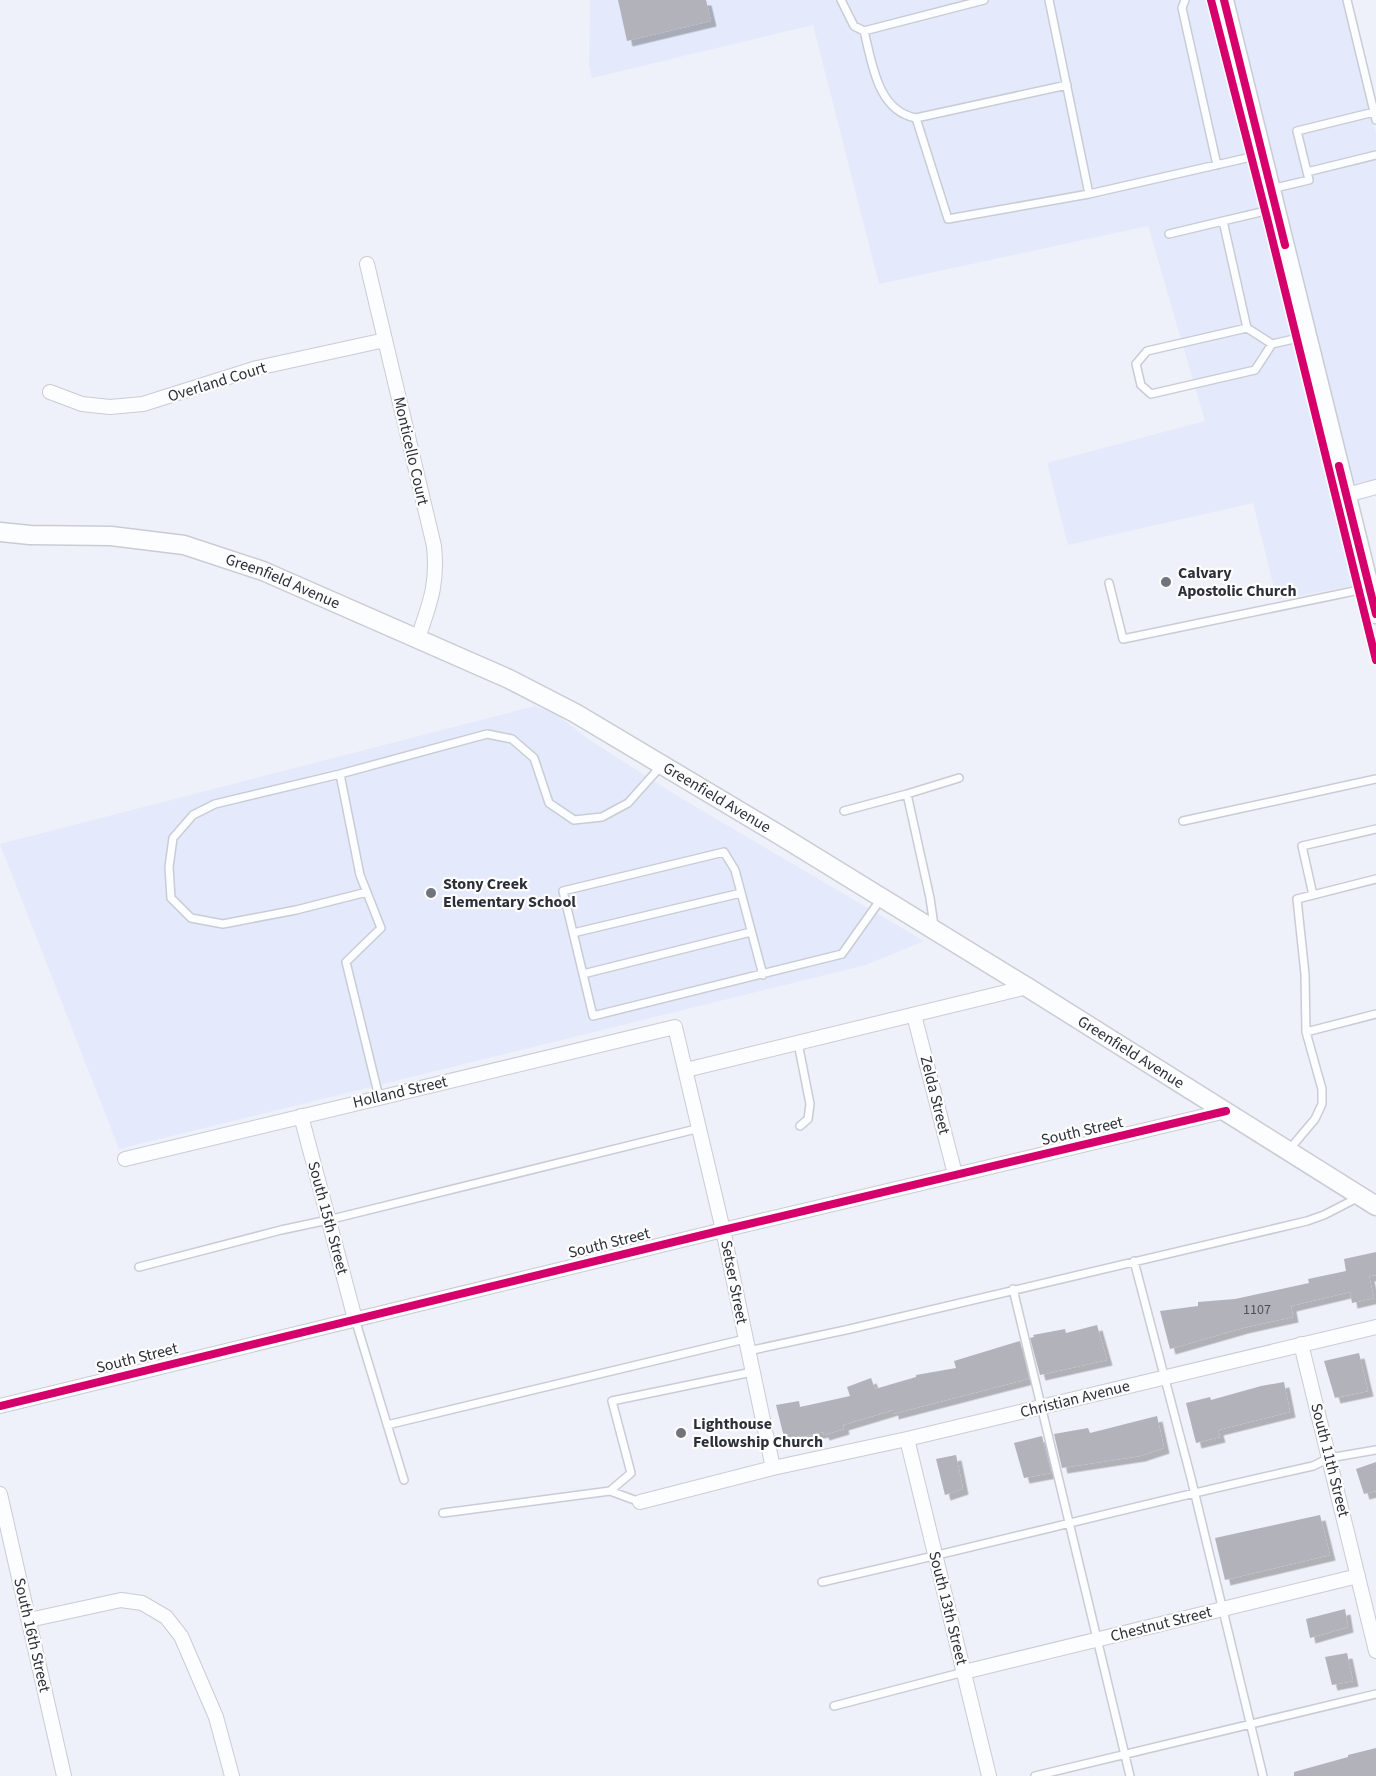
<svg xmlns="http://www.w3.org/2000/svg" width="1376" height="1776" viewBox="0 0 1376 1776" font-family="'Source Sans 3',sans-serif">
<style>
.built{fill:#e4eafb}
.building{fill:#b2b2ba;filter:url(#shadow)}
.lines{fill:none;stroke-linecap:round;stroke-linejoin:round}
.service-casing{stroke:#c9ccd4;stroke-width:10}
.minor-casing{stroke:#c9ccd4;stroke-width:16}
.secondary-casing{stroke:#c9ccd4;stroke-width:21}
.service{stroke:#fcfdfe;stroke-width:7}
.minor{stroke:#fcfdfe;stroke-width:14}
.secondary{stroke:#fcfdfe;stroke-width:18}
.cycleway-casing{stroke:#fdfdfd;stroke-width:11}
.cycleway{stroke:#d6006c;stroke-width:8}
.poi-dot{fill:#70747c;stroke:#fdfdfd;stroke-width:2}
.labels{text-anchor:middle;dominant-baseline:central;stroke-width:4.5;stroke-linejoin:round;paint-order:stroke}
.number-label{font-size:14px;fill:#4e5059}
.street-label{font-size:16px;fill:#2c3039;stroke:#fdfdfd}
.poi-label{font-size:16px;font-weight:bold;fill:#2c3039;stroke:#fdfdfd;text-anchor:start}
</style>
<defs>
<filter id="shadow"><feDropShadow dx="5.5" dy="5.5" stdDeviation="0" flood-color="#0004"/></filter>
</defs>
<rect width="100%" height="100%" fill="#eef1f9"/>
<path class="built" d="M590 0H1343L1376 133V481L1352 487 1373 582 1277 600 1253 503 1068 545 1047 463 1205 421 1148 226 879 284 813 25 592 78 589 67Z
M535 706 556 714 588 739 674 794 924 941 866 965 119 1149 0 844Z"/>
<path class="building" d="M618 0H706L711 21 627 41Z
M1376 1252V1275L1369 1276 1374 1298 1352 1303 1350 1292 1291 1306 1293 1317 1243 1328 1170 1349 1160 1311 1198 1306V1302L1235 1299 1309 1283 1308 1279 1346 1271 1344 1259Z
M1097 1325 1107 1360 1040 1375 1030 1338 1034 1337 1033 1335 1065 1329 1066 1333Z
M1020 1341 1029 1378 1024 1380 893 1414V1410L843 1425 844 1429 824 1435 823 1432 785 1441 776 1405 799 1401 800 1407 850 1396 847 1387 871 1378 875 1389 916 1377V1375L956 1368 954 1361Z
M1359 1353 1368 1391 1335 1398 1324 1361Z
M1284 1382 1290 1412 1218 1430 1220 1437 1196 1443 1186 1403 1210 1397 1211 1400 1261 1386Z
M1157 1416 1164 1448 1140 1456 1062 1468 1054 1434 1088 1428 1090 1433Z
M1042 1436 1051 1473 1024 1478 1014 1443Z
M956 1455 963 1489 945 1495 936 1459Z
M1376 1462V1491L1364 1494 1356 1469Z
M1320 1515 1330 1555 1225 1580 1215 1538Z
M1345 1609 1348 1627 1310 1638 1306 1619Z
M1347 1653 1353 1681 1332 1685 1325 1657Z
M1376 1748V1776H1294V1772L1348 1757V1755Z"/>
<g class="lines">
<defs>
<path id="service" d="M841 0 854 26 864 31 984 0
M1049 0 1089 194 1260 155
M1185 0 1182 8 1217 165
M1347 0 1376 120
M864 31C872 62 877 111 916 118L948 219 1089 194
M916 118 1067 85
M1307 172 1376 155
M1271 189 1309 180 1297 131 1374 112
M1169 234 1223 221
M1247 328 1223 221 1274 209
M1272 344 1255 370 1151 394 1141 385 1136 364 1147 351 1247 328 1272 344 1307 336
M1109 583 1123 639 1369 588
M340 774 215 804 193 815 173 838 169 867 171 898 191 918 223 924 296 910 367 892
M907 794 959 778
M844 811 907 794 930 898 934 926
M1183 821 1376 779
M1376 829 1302 846 1313 895 1376 879
M573 933 741 893
M583 974 751 932
M763 975 735 870 724 852 563 891 593 1016 842 954 881 899
M1306 1032 1376 1014
M798 1043 810 1104 808 1119 800 1126
M379 1097 346 962 381 928 360 875 340 774 487 734 512 739 534 758 549 803 574 820 602 817 628 803 662 765
M1288 1151 1315 1119 1322 1104V1089L1306 1032 1305 974 1297 899 1313 895
M1134 1261 1191 1478 1263 1776
M139 1267 281 1230 328 1220 700 1128
M1013 1289 1130 1776
M355 1319 404 1480
M748 1351 850 1329 1307 1221 1324 1215 1359 1197
M387 1425 745 1339
M610 1491 631 1473 612 1401 752 1372
M443 1513 610 1491 640 1502
M822 1582C986 1545 1149 1502 1313 1466L1329 1458 1376 1450
M834 1706 964 1672
M1035 1776 1376 1694"/>
<path id="minor" d="M367 264 434 546C438 584 430 603 418 638
M50 392 82 404 110 407 143 404 257 368 385 340
M1347 495 1376 487
M914 1015 955 1174
M686 1070 1027 987
M301 1116 355 1319
M125 1159 675 1027 723 1230 773 1468
M1301 1344 1376 1651
M0 1406 723 1230 1226 1111
M907 1439 989 1776
M0 1494 64 1776
M640 1502 773 1468 907 1439 1376 1327
M29 1620 121 1600 142 1603 166 1617 181 1636 216 1717 232 1776
M964 1672 1358 1576"/>
<g id="secondary">
<path d="M1224 0 1376 614"/>
<path id="s1" d="M0 532 30 535 111 536 184 545 263 571 509 679 575 713 778 834 1027 987 1376 1206"/>
</g>
</defs>
<use href="#service" class="service-casing"/>
<use href="#minor" class="minor-casing"/>
<use href="#secondary" class="secondary-casing"/>
<use href="#service" class="service"/>
<use href="#minor" class="minor"/>
<use href="#secondary" class="secondary"/>
<defs>
<path id="cycleway" d="M1211 0 1269 226 1376 660
M1224 0 1285 245
M1339 466 1376 614
M0 1406 723 1230 1226 1111"/>
</defs>
<use href="#cycleway" class="cycleway-casing"/>
<use href="#cycleway" class="cycleway"/>
</g>
<g class="poi-dot">
<circle cx="1166" cy="582" r="6"/>
<circle cx="431" cy="893" r="6"/>
<circle cx="681" cy="1433" r="6"/>
</g>
<g class="labels">
<g class="number-label">
<text x="1257" y="1310">1107</text>
</g>
<g class="street-label">
<text transform="translate(217 382) rotate(-17)">Overland Court</text>
<text transform="translate(411 451) rotate(77)">Monticello Court</text>
<text stroke="none"><textPath href="#s1" startOffset="290">Greenfield Avenue</textPath></text>
<text stroke="none"><textPath href="#s1" startOffset="776">Greenfield Avenue</textPath></text>
<text stroke="none"><textPath href="#s1" startOffset="1262">Greenfield Avenue</textPath></text>
<text transform="translate(400 1092) rotate(-13)">Holland Street</text>
<text transform="translate(935 1095) rotate(76)">Zelda Street</text>
<text transform="translate(1082 1131) rotate(-13)">South Street</text>
<text transform="translate(328 1218) rotate(75)">South 15th Street</text>
<text transform="translate(609 1243) rotate(-14)">South Street</text>
<text transform="translate(734 1282) rotate(79)">Setser Street</text>
<text transform="translate(137 1358) rotate(-14)">South Street</text>
<text transform="translate(1075 1399) rotate(-14)">Christian Avenue</text>
<text transform="translate(1330 1460) rotate(76)">South 11th Street</text>
<text transform="translate(948 1608) rotate(76)">South 13th Street</text>
<text transform="translate(1161 1624) rotate(-14)">Chestnut Street</text>
<text transform="translate(32 1635) rotate(77)">South 16th Street</text>
</g>
<g class="poi-label">
<text x="1178" y="573">Calvary<tspan x="1178" dy="18">Apostolic Church</tspan></text>
<text x="443" y="884">Stony Creek<tspan x="443" dy="18">Elementary School</tspan></text>
<text x="693" y="1424">Lighthouse<tspan x="693" dy="18">Fellowship Church</tspan></text>
</g>
</g>
</svg>
